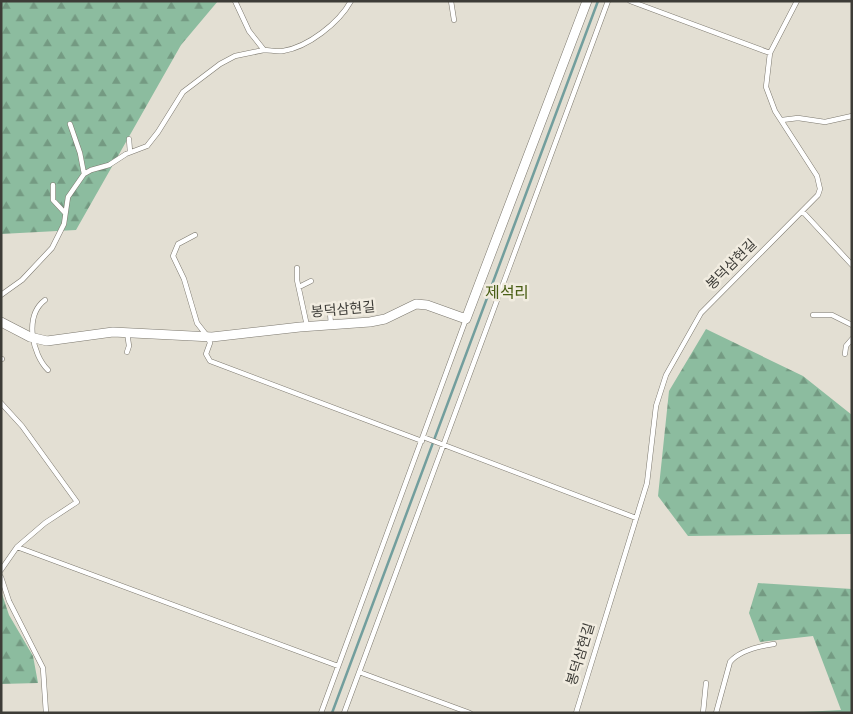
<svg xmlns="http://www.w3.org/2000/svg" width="853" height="714" viewBox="0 0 853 714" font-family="Arial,'Noto Sans KR',sans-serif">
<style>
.forest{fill:url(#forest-firs)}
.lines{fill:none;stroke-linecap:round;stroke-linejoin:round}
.stream{stroke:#729e9d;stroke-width:2.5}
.lane-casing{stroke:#7c786e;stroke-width:5.5}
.street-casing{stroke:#7c786e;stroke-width:10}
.lane{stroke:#fff;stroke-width:4.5}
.street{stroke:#fff;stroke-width:9}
.labels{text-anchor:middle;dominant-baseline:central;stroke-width:5;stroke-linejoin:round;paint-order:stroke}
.street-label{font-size:14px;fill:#3d3c37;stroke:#f1ece0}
.quarter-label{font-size:16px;fill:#4a5f15;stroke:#f1ece0}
</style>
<defs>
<pattern id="forest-firs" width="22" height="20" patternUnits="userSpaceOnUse" patternTransform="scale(1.25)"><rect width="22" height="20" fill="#8cbc9f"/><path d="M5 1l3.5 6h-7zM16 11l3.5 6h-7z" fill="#749a82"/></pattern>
</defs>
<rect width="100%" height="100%" fill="#e3dfd3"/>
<path class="forest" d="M1 1H218L181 45 76 230 1 234Z
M706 329 803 376 852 415V534L688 536 658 496 669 391Z
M758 583 852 589V713H785L841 710 813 636 760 642 749 613Z
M1 591 9 615 33 656 38 683 1 684Z"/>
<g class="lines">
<path class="stream" d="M332 713 598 1"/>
<defs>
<path id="lane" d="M451 1 454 20
M630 1 770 53
M264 50C270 50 277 52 283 51 308 47 339 23 351 1
M782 120 798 118 825 122 852 116
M70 124 80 153 84 174
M129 139 130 152
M53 185V200L65 213
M803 212 852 265
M195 235 178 244 173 256 184 279 197 323 208 337 210 343 206 354 210 361 422 441
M297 268V280L307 326
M299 287 311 281
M1 295 22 280 52 248 64 224 68 197 84 174 91 170 109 165 126 154 147 146 158 132 183 92 220 64 235 56 264 50 249 31 235 1
M45 300C24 316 32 354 48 370
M813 315H832L852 325
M331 325 330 312 342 307
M127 352 129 346 127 332
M845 354 846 346 852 339
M1 359H2
M1 403 22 426 77 502 45 523 17 547 1 570
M423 437 636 518
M17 547 338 666
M1 577 9 601 43 668 46 713
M359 672 470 713
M321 713 466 319
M344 713 608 1
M576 713 647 483 656 406 666 375 701 313 818 195 820 189 817 176 775 111 766 87 770 53 797 1
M703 713 706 683
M716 713 730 662C740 650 760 646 774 644"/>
<path id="street" d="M1 322 30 337 47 341 113 332 212 337 300 327 370 322 385 319 416 304 427 305 466 319 587 1"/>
</defs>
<use href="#lane" class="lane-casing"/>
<use href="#street" class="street-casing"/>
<use href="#lane" class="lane"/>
<use href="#street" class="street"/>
</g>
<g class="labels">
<g class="street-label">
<text transform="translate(731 264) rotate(-45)">봉덕삼현길</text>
<text transform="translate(343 309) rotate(-5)">봉덕삼현길</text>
<text transform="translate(580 654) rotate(-73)">봉덕삼현길</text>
</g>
<g class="quarter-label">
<text x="507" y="292">제석리</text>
</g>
</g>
<rect width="853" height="714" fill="none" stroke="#3d3c37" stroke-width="5"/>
</svg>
